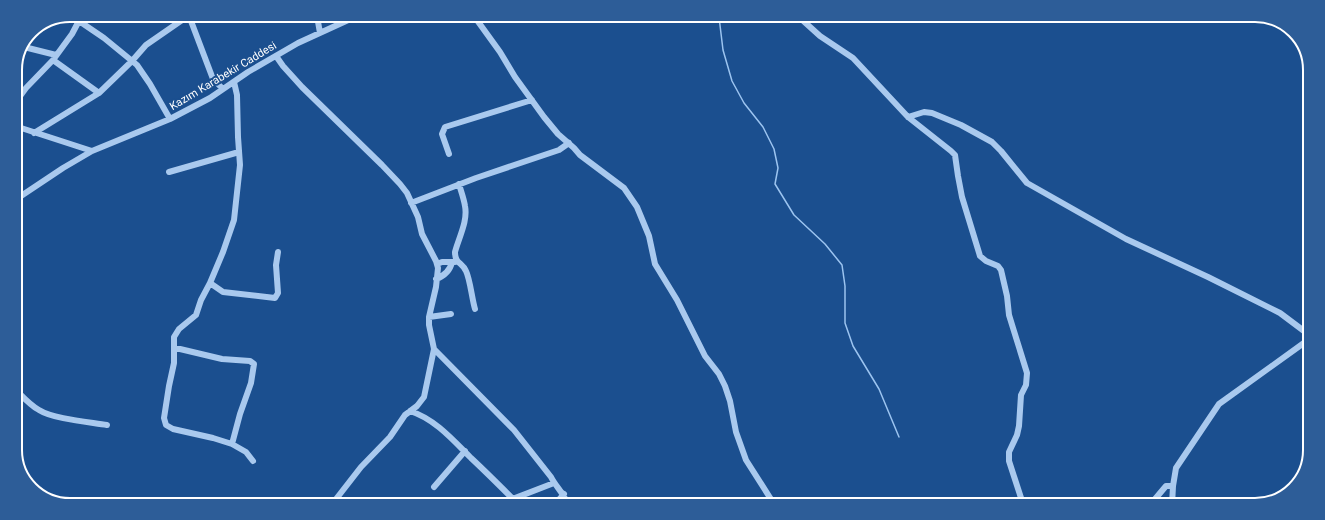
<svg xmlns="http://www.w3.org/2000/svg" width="1325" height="520" viewBox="0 0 1325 520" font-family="Roboto,sans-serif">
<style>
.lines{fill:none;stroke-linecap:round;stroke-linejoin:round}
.stream{stroke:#9cc4f0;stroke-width:1.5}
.minor{stroke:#a9c9ee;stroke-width:6}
.labels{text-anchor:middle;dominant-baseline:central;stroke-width:4;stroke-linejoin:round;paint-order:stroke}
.street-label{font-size:11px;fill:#fff;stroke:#1b4f8f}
.rim{fill:none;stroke:#fff;stroke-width:2}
</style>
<rect width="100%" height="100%" fill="#1b4f8f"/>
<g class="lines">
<path class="stream" d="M719 17 723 50 732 81 744 103 763 127 774 149 778 168 775 184 794 215 825 244 842 265 845 286V323L853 346 879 389 899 437"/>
<path class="minor" d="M317 16 320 33
M474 16 500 52 515 77 544 117 558 134 574 148 580 155 624 188 637 207 649 236 655 264 677 300 705 356 719 374 725 386 730 401 736 432 746 460 774 504
M799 17 820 36 853 58 908 117 951 151 955 155 958 176 962 197 980 256 986 261 998 266 1001 270 1007 296 1009 315 1027 373 1026 385 1021 395 1019 426 1017 435 1009 452V461L1023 504
M79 21 104 38 137 65 150 84 170 119
M24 47 56 55
M276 56 283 66 302 87 382 165 400 184 407 193 418 217 422 234 436 261 438 268 436 287 429 317V325L434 349 424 397 417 406 405 415 390 437 361 467 333 503
M53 60 99 93
M234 82 237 95 238 137 240 165 234 220 223 252 210 283 201 300 196 315 179 329 174 337V363L169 386 164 418 166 425 173 429 213 438 232 444 246 452 253 461
M15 103 26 88 53 60 72 34 82 15
M908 117 924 112 932 113 961 125 992 142 1001 151 1027 183 1126 239 1208 277 1280 313 1308 334
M15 126 92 151
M34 133 99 93 132 61 146 45 185 18 189 19 191 21 213 79 223 89
M449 154 442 134 445 127 532 100
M169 172 239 152
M459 184C461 191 464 199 465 206 468 221 459 237 455 252 455 264 462 262 466 271 470 279 472 299 475 309
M15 200 63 168 92 151 170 119 210 98 248 72 298 43 357 16
M411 203 476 178 559 150 569 143
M437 264 442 262H455
M436 279C444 276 450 271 452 262
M210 283 223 292 275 298 278 293 276 265 278 252
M429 317 451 314
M175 349H180L222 359 250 361 254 364 251 383 240 414 232 444
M434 349 514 430 551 477C556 487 563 492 567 503
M15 389C23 397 30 405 39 410 53 419 89 422 107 425
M410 411C435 419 453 440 471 458 485 471 499 485 513 499L515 503
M434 487 465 451
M502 503 554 483
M556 503 564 494
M1150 505 1166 486H1173
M1172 505 1173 486 1176 468 1219 404 1308 340"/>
</g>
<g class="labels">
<g class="street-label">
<text transform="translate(223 76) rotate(-31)">Kazım Karabekir Caddesi</text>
</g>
</g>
<path d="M0 0H1325V520H0ZM70 22H1255A48 48 0 0 1 1303 70V450A48 48 0 0 1 1255 498H70A48 48 0 0 1 22 450V70A48 48 0 0 1 70 22Z" fill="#2d5d98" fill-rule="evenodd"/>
<path class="rim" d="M70 22H1255A48 48 0 0 1 1303 70V450A48 48 0 0 1 1255 498H70A48 48 0 0 1 22 450V70A48 48 0 0 1 70 22Z"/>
</svg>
